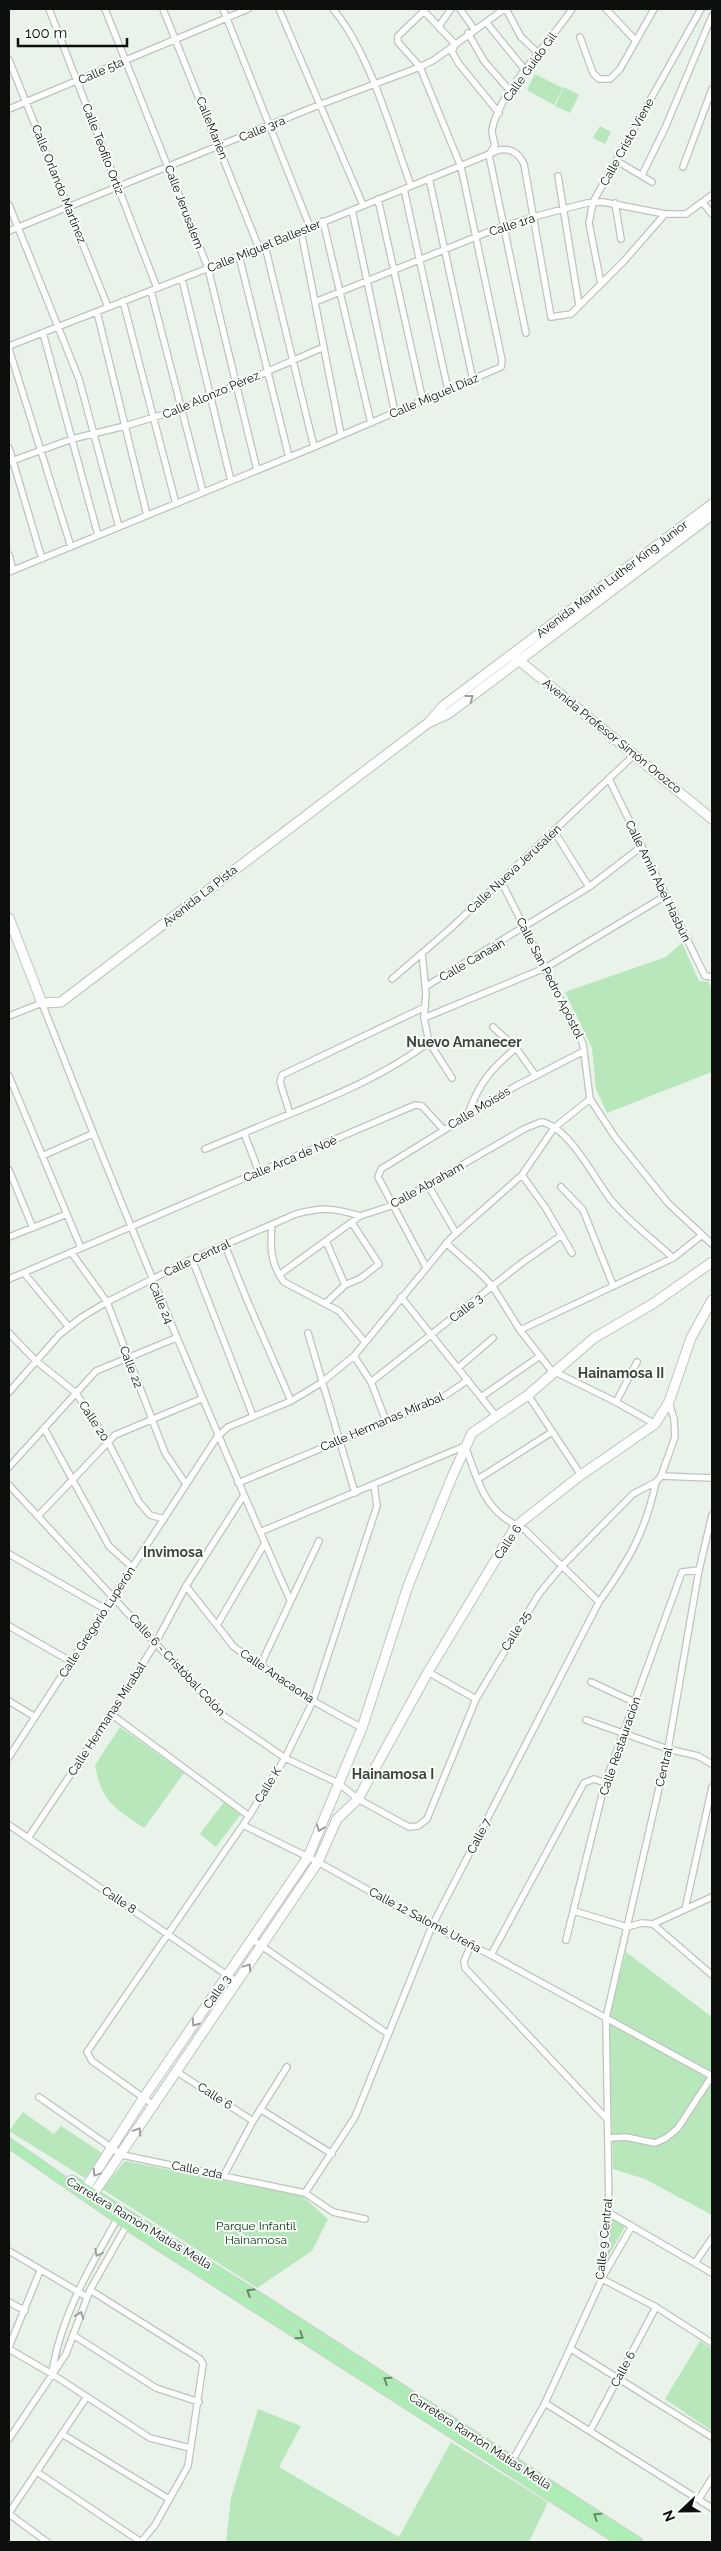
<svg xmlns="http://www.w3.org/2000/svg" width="721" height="2551" viewBox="0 0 721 2551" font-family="Raleway,sans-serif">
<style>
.green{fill:#b7e7ba}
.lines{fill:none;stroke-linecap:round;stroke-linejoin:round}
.street-casing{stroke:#bcc5bc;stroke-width:8}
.secondary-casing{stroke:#bcc5bc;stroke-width:11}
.primary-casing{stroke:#cecfce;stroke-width:11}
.street{stroke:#fff;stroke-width:5.5}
.secondary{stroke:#fff;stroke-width:9}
.primary{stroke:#aeecb5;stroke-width:9}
.oneway{stroke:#9e9f9e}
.oneway2{stroke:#658969}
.labels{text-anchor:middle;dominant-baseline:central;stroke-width:4;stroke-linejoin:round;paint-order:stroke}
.street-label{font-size:12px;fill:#0c0f0c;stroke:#fafffb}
.park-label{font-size:12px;fill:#01370d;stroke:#fafffb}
.neighbourhood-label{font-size:14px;font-weight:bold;fill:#3d453d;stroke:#fafffb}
</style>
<rect width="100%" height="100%" fill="#e9f3e9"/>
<path class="green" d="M535 74 563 88 554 105 527 90Z
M564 87 579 95 570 113 555 106Z
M600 126 611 132 605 144 593 138Z
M682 943 699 981 709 982 712 991V1072L607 1113 596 1089 592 1048 565 992 666 957Z
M120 1727 184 1773 144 1828C114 1807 102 1803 95 1765Z
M224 1802 241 1814 216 1847 200 1834Z
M626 1952 712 2017V2215L645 2179 613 2169 609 2016Z
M23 2112 54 2134 61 2126 102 2153 85 2178 9 2131Z
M125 2161 302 2196 328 2219 312 2251 257 2288 102 2189Z
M611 2217 626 2225 606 2260Z
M700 2341 712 2349V2431L665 2399Z
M258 2409 301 2426 279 2467 399 2537 451 2442 548 2502 529 2542H226L231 2498Z"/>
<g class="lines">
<defs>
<path id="street" d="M49 9 157 288
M105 9 208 268 257 470
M163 9 259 248
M223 9 310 227
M279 9 363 205
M333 9C370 53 391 131 411 186
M422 9 455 44 452 52 459 64 499 113
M460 9 474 29
M506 9 521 37 539 54
M606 9 636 41
M486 22 525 70
M439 26 451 9
M468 33 484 61 511 92
M580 37 593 73 599 79H610L620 69 654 9
M9 60 108 307
M9 109 248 9
M617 161 652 182
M683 167 712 89
M642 175 665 128 712 16
M558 176 579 305
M429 178 473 380
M404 189 448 390
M378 199 423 401
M615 203 621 239
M703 203 712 214
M9 205 79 379 119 527
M352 210 395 413
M323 221 371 423
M9 231 319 105 420 67 434 60 504 9
M301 231 341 435
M265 246 314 447
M239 256 289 457
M182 279 231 481
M601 284 589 223 593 202 701 9
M151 291 203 492
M123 301 176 504
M315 302 493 230 533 217 587 203 603 202 665 214H686L712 195
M97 312 147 515
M43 333 98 535
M526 333 489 155 495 145C494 141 492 135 492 130 499 91 550 43 572 9
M9 346 265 246 499 150C512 148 518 153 524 164L551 317 571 314 624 261 665 214
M9 349 71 547
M9 448 42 559
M9 462 72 439 125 426 181 409 324 347
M9 555 13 570
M9 572 314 447 501 367 502 360 461 167 420 67 398 42V36L424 11
M609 779 705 976 712 977
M554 831 589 887
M501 881 583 1044 590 1099 615 1137 668 1203 712 1244
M422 954 426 993 424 1018 429 1042 452 1078
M392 979 451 928 634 755
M425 987 589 887 641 847
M9 1016 42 1003C120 1204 203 1403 290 1600
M424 1018 545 968 665 896
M493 1027 516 1048 536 1076
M9 1076 81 1248
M290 1114 280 1082 282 1075 425 1007
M468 1114C479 1083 491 1069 516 1048
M244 1133C307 1106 374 1084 429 1042
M205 1149 244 1133 259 1172
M42 1156 92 1134
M9 1170 33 1228
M522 1175 545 1207 572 1253
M428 1185 456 1233
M561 1187 583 1210 613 1285
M272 1224C270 1245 270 1264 284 1282L339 1311 365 1342
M9 1237 67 1214
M326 1241 345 1285
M446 1243 482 1275 493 1287 520 1330 551 1370 616 1402 655 1424
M225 1245 247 1300 291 1401
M71 1252 107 1302 165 1453 186 1484
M192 1259 253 1416
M426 1267 378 1177 381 1169 514 1087 584 1051
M24 1273 68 1326
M279 1275 360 1216 391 1206 524 1129 541 1122C569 1126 595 1180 611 1200 629 1222 653 1239 673 1258
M9 1279 415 1105 422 1106 443 1129
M401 1297 496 1416
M326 1303 345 1285 361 1278 379 1264 352 1223
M520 1330 673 1258 702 1235
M9 1333 35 1360 76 1393 108 1442 139 1502 150 1515 164 1519
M308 1333 355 1493
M354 1356 371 1382 386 1421
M458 1368 493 1338
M371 1382 523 1262 562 1235
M9 1392 60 1334 82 1317 107 1302 192 1259 296 1214C322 1207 334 1208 360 1216
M528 1395 581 1475
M481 1397 540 1356
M616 1402 637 1362
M44 1428 109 1546 132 1567
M9 1467 96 1371 176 1338
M661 1476 712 1478
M478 1479 552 1432
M238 1483 440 1399 468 1380
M9 1485 221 1714 285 1758 338 1783 358 1799 409 1827 418 1826 427 1819 476 1699 539 1594 562 1566 633 1494 656 1482 661 1476 675 1437 674 1419 669 1402
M38 1516 115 1435 201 1399
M260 1532 465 1446C480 1485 483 1511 525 1530L599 1602
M9 1554 105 1609
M186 1586 234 1647 313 1701 362 1728
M217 1625 265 1543
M9 1626 70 1661
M260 1666 319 1541
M428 1672 476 1699
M591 1682 634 1702
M9 1701 35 1717
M111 1714 249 1816
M586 1720 668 1749 698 1756 712 1764
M9 1757 217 1437 228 1427 291 1401 321 1383 354 1356 451 1238 522 1175 554 1128 590 1099
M9 1825 237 1982
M243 1825 318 1862 432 1926 491 1955 712 2076
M28 1838 111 1714 155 1644 186 1586 244 1495
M685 1909 712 1787
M574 1911 627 1927 642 1923 653 1924 712 1975
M653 1924 712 1897
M253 1940 388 2034
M566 1940 605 1783 682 1572 699 1570
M471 1945 464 1961 465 1968 607 2119
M491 1955 584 1783 594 1779 605 1783
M177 2072 253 2121
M39 2097 122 2155 305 2193 333 2212 365 2219
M155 2106 92 2061 87 2052 249 1816 285 1758 313 1701 377 1506 374 1485
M260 2109 332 2154
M608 2138 626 2137 655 2143 666 2138 678 2128 712 2076
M224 2175 253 2121 287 2067
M305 2193 355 2117 432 1926 599 1602C629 1560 645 1533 656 1482
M609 2213 712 2273
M9 2251 87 2297
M695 2263 712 2238
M603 2276 632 2226
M602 2279 656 2307 712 2343
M90 2290 200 2359 203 2364 188 2466 155 2525 141 2542
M9 2302 25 2311
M73 2335 156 2388 199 2402
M9 2347 40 2271
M9 2349 52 2374 150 2438 190 2448
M571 2349 712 2437
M52 2374C60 2317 91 2265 119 2216
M545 2403 712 2508
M590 2431 656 2307
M62 2434 169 2499
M9 2439 66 2354 90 2290 128 2223
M511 2463 545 2403 602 2279 609 2213 606 2018 668 1749 699 1570 712 1515
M37 2472 141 2542
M699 2499 712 2478
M9 2513 86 2398
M9 2514 47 2542"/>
<path id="secondary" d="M515 657 712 819
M430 721 443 706 712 504
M9 918 42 1003 61 1002 428 723 448 714 712 515
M82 2194 144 2097 308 1857 362 1728 408 1586 452 1477 472 1433 528 1395 594 1338 654 1303 712 1262
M90 2199 318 1862 337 1819 358 1799 428 1672 516 1526 581 1475 655 1424 669 1402 691 1338 712 1300"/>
<path id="primary" d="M9 2143 127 2225 622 2542
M72 2180 257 2296 638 2542"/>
</defs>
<use href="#street" class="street-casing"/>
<use href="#secondary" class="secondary-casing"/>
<use href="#primary" class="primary-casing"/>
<use href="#street" class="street"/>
<use href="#secondary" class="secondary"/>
<use href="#primary" class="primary"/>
</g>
<defs><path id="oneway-chevron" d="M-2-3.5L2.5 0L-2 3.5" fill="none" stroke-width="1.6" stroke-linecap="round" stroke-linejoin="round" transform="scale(1.25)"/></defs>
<g class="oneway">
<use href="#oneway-chevron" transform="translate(470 698) rotate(-37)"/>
<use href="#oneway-chevron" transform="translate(320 1828) rotate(111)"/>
<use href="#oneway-chevron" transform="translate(248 1967) rotate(-56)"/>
<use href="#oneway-chevron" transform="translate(195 2023) rotate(125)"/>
<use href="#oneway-chevron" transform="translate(138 2131) rotate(-57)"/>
<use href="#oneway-chevron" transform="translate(96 2173) rotate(124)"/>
<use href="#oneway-chevron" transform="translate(98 2253) rotate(119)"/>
<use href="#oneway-chevron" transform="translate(80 2315) rotate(-70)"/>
</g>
<g class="oneway2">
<use href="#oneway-chevron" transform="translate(250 2292) rotate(-148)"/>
<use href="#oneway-chevron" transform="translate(300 2336) rotate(33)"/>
<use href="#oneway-chevron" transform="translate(387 2380) rotate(-147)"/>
<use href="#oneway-chevron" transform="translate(597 2516) rotate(-147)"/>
</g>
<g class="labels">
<g class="street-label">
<text transform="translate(530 67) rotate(-54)">Calle Guido Gil</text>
<text transform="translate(101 71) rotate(-24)">Calle 5ta</text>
<text transform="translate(212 128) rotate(68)">CalleMarien</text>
<text transform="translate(262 129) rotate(-22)">Calle 3ra</text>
<text transform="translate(627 142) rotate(-61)">Calle Cristo Viene</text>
<text transform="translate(103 149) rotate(69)">Calle Teofilo Ortiz</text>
<text transform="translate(59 184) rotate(68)">Calle Orlando Martinez</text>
<text transform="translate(184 207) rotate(69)">Calle Jerusalem</text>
<text transform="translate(512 225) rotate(-18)">Calle 1ra</text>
<text transform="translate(264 246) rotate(-22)">Calle Miguel Ballester</text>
<text transform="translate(211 395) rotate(-23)">Calle Alonzo Pérez</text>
<text transform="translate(434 396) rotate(-23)">Calle Miguel Díaz</text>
<text transform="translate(612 579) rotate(-37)">Avenida Martín Luther King Junior</text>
<text transform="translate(612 736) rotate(39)">Avenida Profesor Simón Orozco</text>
<text transform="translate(514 869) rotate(-43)">Calle Nueva Jerusalén</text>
<text transform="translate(658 881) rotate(64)">Calle Amín Abel Hasbún</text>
<text transform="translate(200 896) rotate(-38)">Avenida La Pista</text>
<text transform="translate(472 960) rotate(-30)">Calle Canaán</text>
<text transform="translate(550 978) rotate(63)">Calle San Pedro Apóstol</text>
<text transform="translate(479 1108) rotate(-31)">Calle Moisés</text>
<text transform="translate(290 1159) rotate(-23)">Calle Arca de Noé</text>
<text transform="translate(427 1185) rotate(-29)">Calle Abraham</text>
<text transform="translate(197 1258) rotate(-25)">Calle Central</text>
<text transform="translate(161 1303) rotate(67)">Calle 24</text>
<text transform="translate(466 1308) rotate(-38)">Calle 3</text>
<text transform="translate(131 1367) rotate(69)">Calle 22</text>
<text transform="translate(94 1421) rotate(57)">Calle 20</text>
<text transform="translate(382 1422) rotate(-23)">Calle Hermanas Mirabal</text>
<text transform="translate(508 1542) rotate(-56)">Calle 6</text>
<text transform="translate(97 1622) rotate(-57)">Calle Gregorio Luperón</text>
<text transform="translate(516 1631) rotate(-58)">Calle 25</text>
<text transform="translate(177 1665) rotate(47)">Calle 6 - Cristóbal Colón</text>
<text transform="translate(277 1676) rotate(34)">Calle Anacaona</text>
<text transform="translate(107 1719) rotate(-57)">Calle Hermanas Mirabal</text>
<text transform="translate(620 1746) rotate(-71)">Calle Restauración</text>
<text transform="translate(664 1767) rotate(-77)">Central</text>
<text transform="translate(268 1785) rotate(-58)">Calle K</text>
<text transform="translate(479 1836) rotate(-63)">Calle 7</text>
<text transform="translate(119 1900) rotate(34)">Calle 8</text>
<text transform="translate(425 1920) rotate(28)">Calle 12 Salomé Ureña</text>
<text transform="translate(217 1992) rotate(-55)">Calle 3</text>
<text transform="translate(215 2096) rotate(33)">Calle 6</text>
<text transform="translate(197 2170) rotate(11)">Calle 2da</text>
<text transform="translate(139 2223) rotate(31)">Carretera Ramón Matías Mella</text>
<text transform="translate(604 2239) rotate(-84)">Calle 9 Central</text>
<text transform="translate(623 2369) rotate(-62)">Calle 6</text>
<text transform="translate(480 2441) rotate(33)">Carretera Ramón Matías Mella</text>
</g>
<g class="park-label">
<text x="256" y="2226">Parque Infantil<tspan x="256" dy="14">Hainamosa</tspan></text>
</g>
<g class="neighbourhood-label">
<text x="464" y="1042">Nuevo Amanecer</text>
<text x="621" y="1373">Hainamosa II</text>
<text x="173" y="1552">Invimosa</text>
<text x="393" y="1774">Hainamosa I</text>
</g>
</g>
<rect width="721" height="2551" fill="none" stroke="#0c0f0c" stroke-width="20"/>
<g transform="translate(681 2511) rotate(248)" stroke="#fafffb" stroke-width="4" paint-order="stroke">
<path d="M0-4L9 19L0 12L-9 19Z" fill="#0c0f0c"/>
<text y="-8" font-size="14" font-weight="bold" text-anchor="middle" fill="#0c0f0c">N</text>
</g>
<path d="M18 38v8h109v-8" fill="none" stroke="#0c0f0c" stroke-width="2.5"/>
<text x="25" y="38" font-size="15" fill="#0c0f0c" stroke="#fafffb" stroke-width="4" paint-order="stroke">100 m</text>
</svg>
